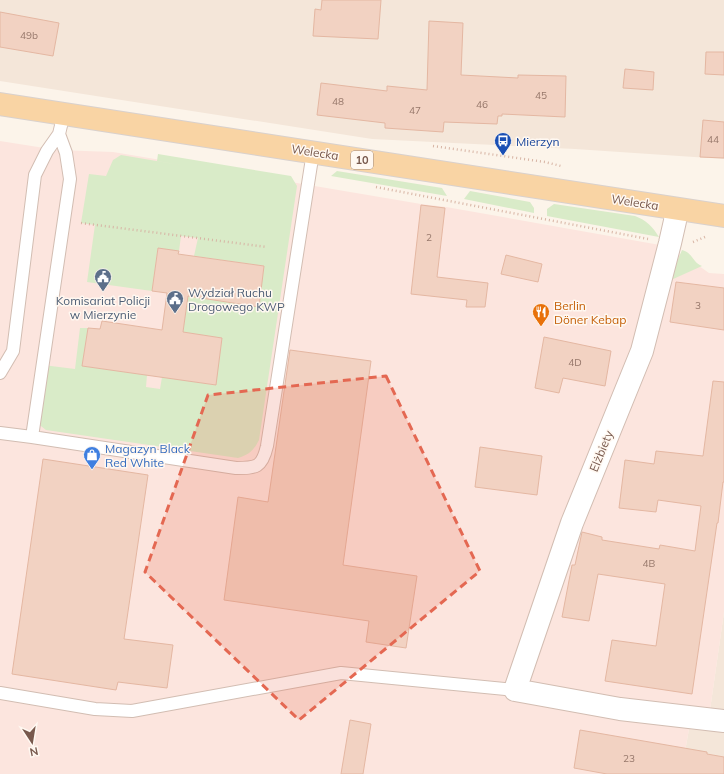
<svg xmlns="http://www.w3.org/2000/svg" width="724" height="774" viewBox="0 0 724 774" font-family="Mulish,sans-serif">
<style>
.residential{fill:#f4e6d9}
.commercial{fill:#fce5de}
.green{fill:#d9ebc8}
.building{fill:#f2d2c2;stroke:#e4b7a2}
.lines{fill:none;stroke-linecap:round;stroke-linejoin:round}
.service-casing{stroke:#d2bdb2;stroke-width:14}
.minor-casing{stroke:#d2bdb2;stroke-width:24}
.primary-casing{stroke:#d9d1cd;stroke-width:24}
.path{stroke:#d7b4a4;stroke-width:2.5;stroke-dasharray:1 3;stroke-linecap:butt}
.service{stroke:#fff;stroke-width:12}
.minor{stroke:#fff;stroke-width:22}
.primary{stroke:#f9d4a4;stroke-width:22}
.marked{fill:#e46852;fill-opacity:0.2;stroke:#e46852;stroke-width:3;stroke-dasharray:8 5;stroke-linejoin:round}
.labels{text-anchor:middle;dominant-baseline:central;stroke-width:3;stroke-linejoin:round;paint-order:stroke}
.number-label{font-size:10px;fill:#96776a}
.shield{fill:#fff8f1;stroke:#a0897e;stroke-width:1}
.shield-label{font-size:11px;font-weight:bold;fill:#78594d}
.transit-label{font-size:12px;fill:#164399;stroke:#fff8f1;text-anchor:start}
.street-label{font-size:12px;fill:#78594d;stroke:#fff8f1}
.service-label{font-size:12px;fill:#4e5e75;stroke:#fff8f1;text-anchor:start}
.food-label{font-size:12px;fill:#c56008;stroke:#fff8f1;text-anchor:start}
.shop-label{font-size:12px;fill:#366cbe;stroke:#fff8f1;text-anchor:start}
</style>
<rect width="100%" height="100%" fill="#fcf4ea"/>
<path class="residential" d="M0 0H724V159L575 149 372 139 0 81Z
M724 612V774H681L689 729 707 731Z"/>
<path class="commercial" d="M0 141 57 150 113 152 143 157 421 204 446 207 660 245 685 256 709 273 724 274V612L707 731 689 729 681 774H0Z"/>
<path class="green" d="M158 154 291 176 297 186 259 440C254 450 249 455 238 458L46 430 37 423 43 365 75 369 80 328H88L82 366 147 375 146 387 160 389 162 377 215 385 222 338 183 332 188 296 259 306 264 266 194 256 198 238 181 236 179 251 158 248 152 291 87 282 95 225 81 223 89 174 106 176 113 160 121 155 192 167 157 161Z
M337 171 442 188 447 196 331 176Z
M470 191 530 202 534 208V213L464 199Z
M554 204 635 216C646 220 653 227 659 237L547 216V209Z
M682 250C692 252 693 263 702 266L671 280 672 273Z"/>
<path class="building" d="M322 0H381L378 39 313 36 315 9 321 10Z
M0 12 59 23 53 56 0 47Z
M429 21 463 23 461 75 518 78V75L566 76 565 117 502 114V116H498L497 124 444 122 443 132 385 128V123L317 115 321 83 387 91V86L427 90Z
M706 52H724V75L705 74Z
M625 69 654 72 653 90 623 88Z
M703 120 724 122V158L700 157Z
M421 205 445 208 437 277 488 283 485 307H466L467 300 411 294Z
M158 248 179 251 178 254 264 266 259 307 188 296 183 332 222 338 216 385 82 366 88 328 100 329 102 321 162 330 167 293 152 291Z
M506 255 542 264 538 282 501 274Z
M676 282 724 288V330L670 322Z
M544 337 611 351 605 386 563 378 559 393 535 388Z
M290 350 371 361 343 565 417 576 406 648 366 642 369 621 224 600 238 497 268 502Z
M713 381 724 382V482H723L718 523H717L692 694 605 681 612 640 656 646 665 584 598 574 589 621 562 617 572 565H575L582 532 602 537V540L659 549 660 545 695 551 701 506 658 500 656 512 619 508 625 460 654 464 656 451 703 456Z
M480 447 542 456 537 495 475 487Z
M43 459 148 475 124 639 173 645 167 688 118 682 116 690 12 674Z
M350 720 371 724 363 774H341Z
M580 730 707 752V754L724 757V774H607L574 768Z"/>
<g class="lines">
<defs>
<path id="service" d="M0 373 13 351 35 175 47 151 59 134
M0 433 32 437 236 468C256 468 262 468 267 446L313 152
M32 437 70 179 66 153 59 134 64 113
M0 693 95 709 132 711 341 673 515 690"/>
<path id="minor" d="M676 209 675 221 670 243 642 351 572 523 515 690 620 709 724 721"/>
<path id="primary" d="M0 104 724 216"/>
</defs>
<use href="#service" class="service-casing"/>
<use href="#minor" class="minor-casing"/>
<use href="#primary" class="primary-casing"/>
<path class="path" d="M433 146 545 162 561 166
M376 187 648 239
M81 223 267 247
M693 242 705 237"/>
<use href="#service" class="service"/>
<use href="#minor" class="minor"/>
<use href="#primary" class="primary"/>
</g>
<path class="marked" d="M386 376 480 571 299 720 145 572 208 395Z"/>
<defs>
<symbol id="bus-pin" viewBox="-11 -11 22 30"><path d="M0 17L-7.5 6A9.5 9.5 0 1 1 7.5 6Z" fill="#1a4fb4" stroke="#fff8f1"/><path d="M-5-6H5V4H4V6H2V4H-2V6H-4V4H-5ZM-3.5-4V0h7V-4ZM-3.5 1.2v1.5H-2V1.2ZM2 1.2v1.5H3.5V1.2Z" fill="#fff"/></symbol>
<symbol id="civic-pin" viewBox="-11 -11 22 30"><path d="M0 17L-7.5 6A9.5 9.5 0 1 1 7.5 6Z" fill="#5c6f8a" stroke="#fff8f1"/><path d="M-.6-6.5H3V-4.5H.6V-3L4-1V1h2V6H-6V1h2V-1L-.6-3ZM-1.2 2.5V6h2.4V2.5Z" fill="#fff"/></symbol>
<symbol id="restaurant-pin" viewBox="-11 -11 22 30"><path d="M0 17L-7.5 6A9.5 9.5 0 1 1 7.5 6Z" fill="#e8710a" stroke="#fff8f1"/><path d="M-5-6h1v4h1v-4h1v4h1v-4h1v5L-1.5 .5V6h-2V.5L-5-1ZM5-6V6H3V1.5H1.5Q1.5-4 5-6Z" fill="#fff"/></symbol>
<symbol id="shop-pin" viewBox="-11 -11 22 30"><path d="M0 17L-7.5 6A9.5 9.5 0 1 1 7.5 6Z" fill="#3f7fe0" stroke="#fff8f1"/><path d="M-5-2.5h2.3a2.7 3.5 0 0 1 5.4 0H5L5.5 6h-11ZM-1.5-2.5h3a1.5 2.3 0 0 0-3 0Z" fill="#fff"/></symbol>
</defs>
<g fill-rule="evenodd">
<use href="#bus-pin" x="493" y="131" width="20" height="27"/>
<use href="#civic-pin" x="93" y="267" width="20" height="27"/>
<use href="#civic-pin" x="165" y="289" width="20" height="27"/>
<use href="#restaurant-pin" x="531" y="302" width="20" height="27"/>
<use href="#shop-pin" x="82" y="445" width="20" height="27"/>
</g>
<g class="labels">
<g class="number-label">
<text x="29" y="35">49b</text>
<text x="541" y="95">45</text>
<text x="338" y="101">48</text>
<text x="482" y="104">46</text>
<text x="415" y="110">47</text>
<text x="713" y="139">44</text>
<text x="429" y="237">2</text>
<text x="698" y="305">3</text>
<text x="575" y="362">4D</text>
<text x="649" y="563">4B</text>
<text x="629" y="758">23</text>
</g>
<rect class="shield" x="351" y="151" width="22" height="18" rx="3"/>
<g class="shield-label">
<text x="362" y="160">10</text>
</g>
<g class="transit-label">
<text x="516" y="141">Mierzyn</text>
</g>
<g class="street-label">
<text transform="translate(315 152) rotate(9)">Welecka</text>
<text transform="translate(635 202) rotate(9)">Welecka</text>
<text transform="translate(601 451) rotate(-68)">Elżbiety</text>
</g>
<g class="service-label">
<text x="188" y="292">Wydział Ruchu<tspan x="188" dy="14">Drogowego KWP</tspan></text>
<text x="103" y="300" text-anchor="middle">Komisariat Policji<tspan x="103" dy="14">w Mierzynie</tspan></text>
</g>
<g class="food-label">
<text x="554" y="305">Berlin<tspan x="554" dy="14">Döner Kebap</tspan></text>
</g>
<g class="shop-label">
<text x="105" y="448">Magazyn Black<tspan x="105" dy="14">Red White</tspan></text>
</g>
</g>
<g transform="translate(32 742) rotate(168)" stroke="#fff8f1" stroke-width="3" paint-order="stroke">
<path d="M0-3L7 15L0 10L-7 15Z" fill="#78594d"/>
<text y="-6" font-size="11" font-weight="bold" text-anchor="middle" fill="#78594d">N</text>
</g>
</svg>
